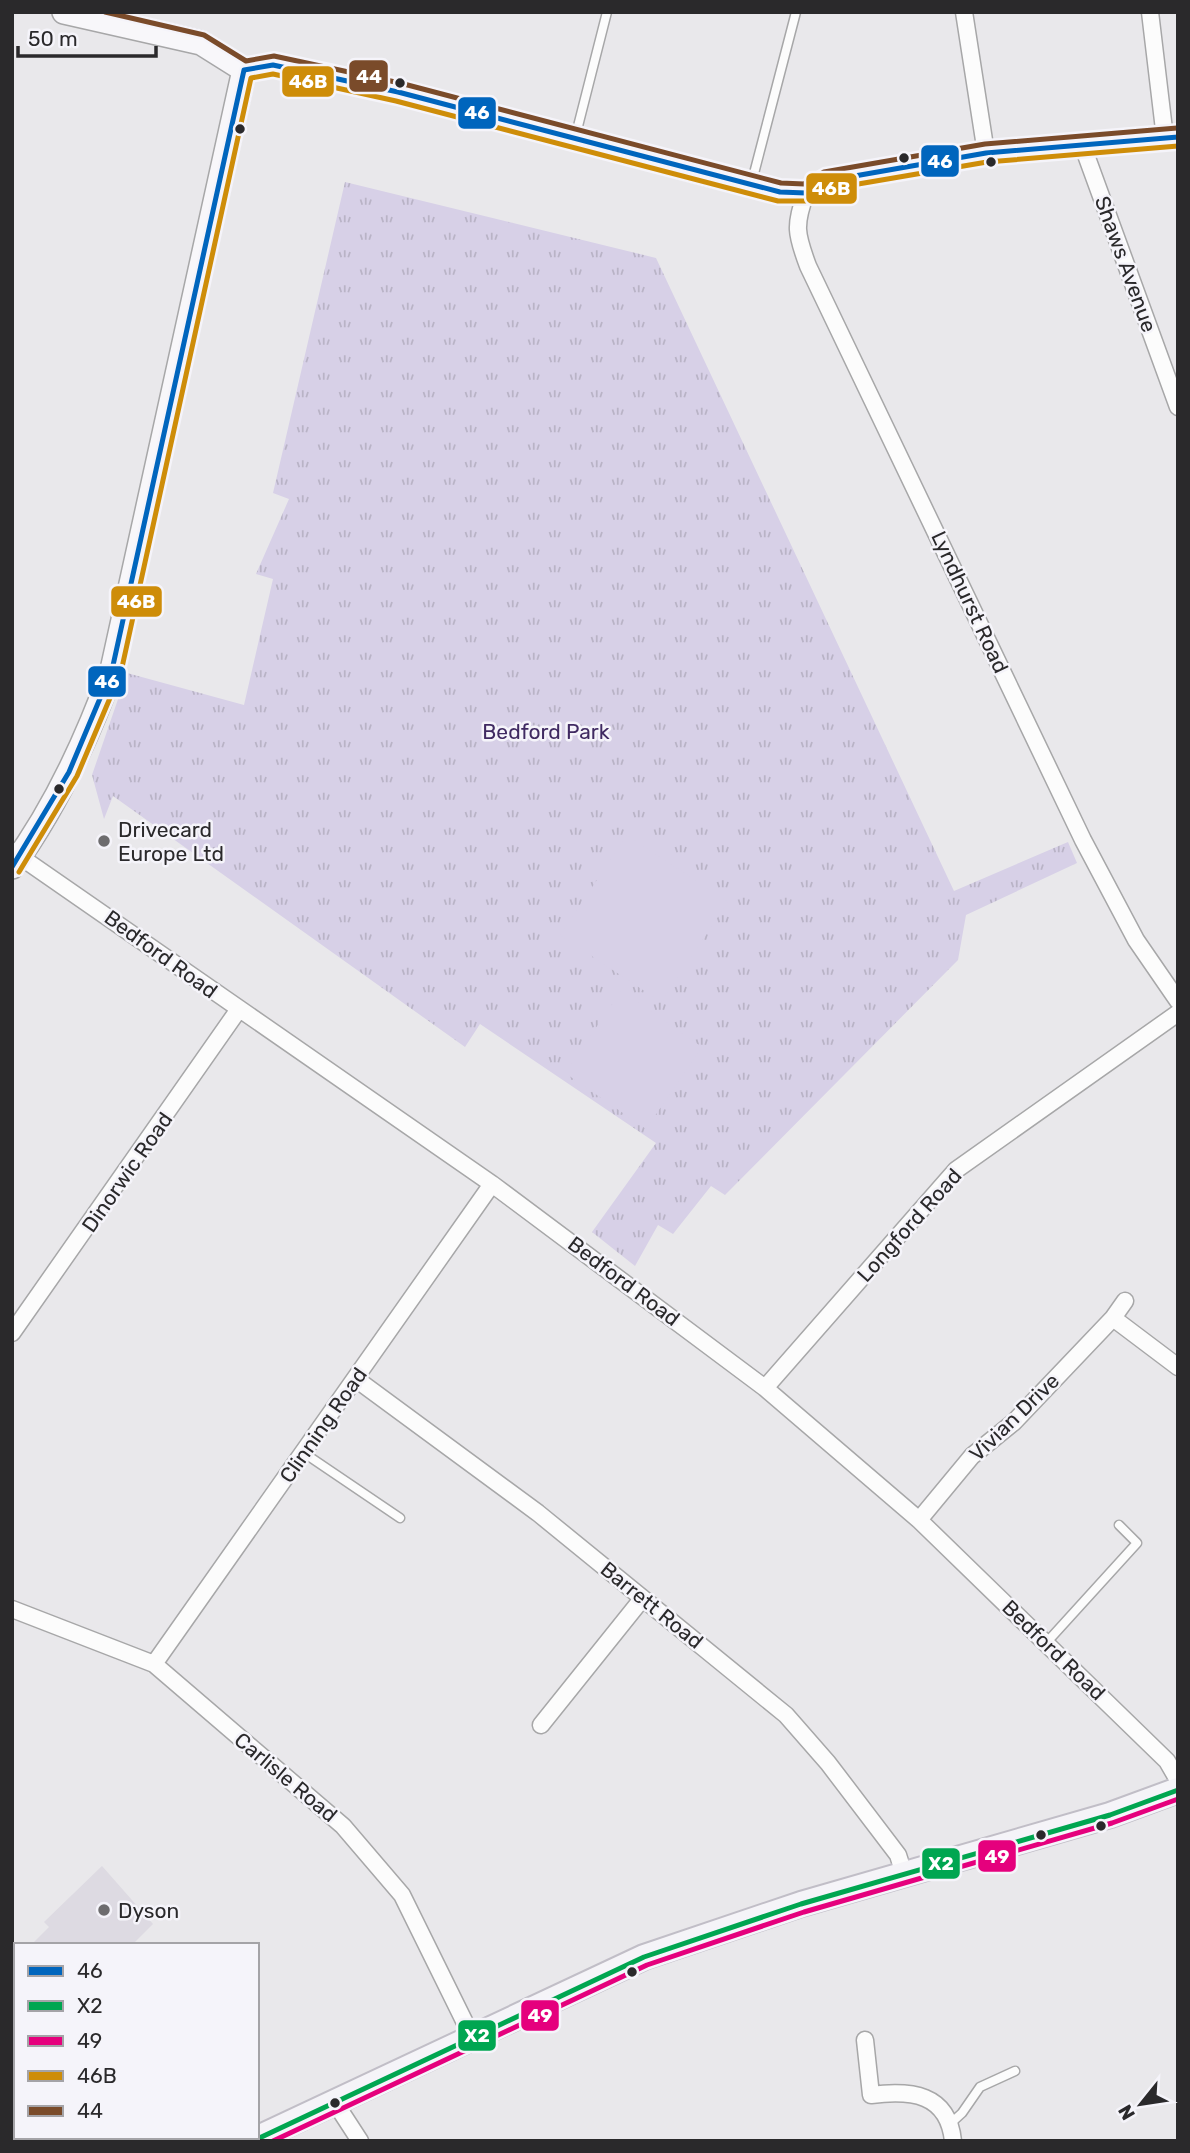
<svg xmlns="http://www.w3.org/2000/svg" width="1190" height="2153" viewBox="0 0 1190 2153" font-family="Rubik,sans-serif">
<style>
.built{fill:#dddae2}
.grass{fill:url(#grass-tufts)}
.garden{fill:#d7d0e7}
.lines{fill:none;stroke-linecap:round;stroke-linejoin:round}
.service-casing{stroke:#a7a7a8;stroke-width:11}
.minor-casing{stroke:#a7a7a8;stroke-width:19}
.tertiary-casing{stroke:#a7a7a8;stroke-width:23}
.secondary-casing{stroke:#a7a7a8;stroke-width:26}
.primary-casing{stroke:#c1bec7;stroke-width:28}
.service{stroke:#fcfcfc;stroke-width:8}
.minor{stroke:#fcfcfc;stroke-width:16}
.tertiary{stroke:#fcfcfc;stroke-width:19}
.secondary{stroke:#f8f7fa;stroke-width:23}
.primary{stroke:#f5f4f8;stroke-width:24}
.bus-1-casing{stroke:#f5f4fa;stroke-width:10}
.bus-2-casing{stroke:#f5f4fa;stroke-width:10}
.bus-3-casing{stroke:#f5f4fa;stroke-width:10}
.bus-4-casing{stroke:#f5f4fa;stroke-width:10}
.bus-5-casing{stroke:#f5f4fa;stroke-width:10}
.bus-1{stroke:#0065bd;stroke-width:5}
.bus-2{stroke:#00a651;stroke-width:5}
.bus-3{stroke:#e5007d;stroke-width:5}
.bus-4{stroke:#ce8d09;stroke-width:5}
.bus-5{stroke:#7a4b2a;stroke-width:5}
.bus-dot{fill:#2a292b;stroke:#f5f4fa;stroke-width:2.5}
.poi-dot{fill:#6d6c6e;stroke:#f5f4fa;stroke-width:2.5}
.labels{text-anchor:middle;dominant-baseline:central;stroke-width:5;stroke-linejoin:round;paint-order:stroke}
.street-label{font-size:21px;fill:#2a292b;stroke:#f5f4fa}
.park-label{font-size:21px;fill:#402a62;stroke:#f5f4fa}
.poi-label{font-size:21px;fill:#2a292b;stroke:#f5f4fa;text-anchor:start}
.line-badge{stroke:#f5f4fa;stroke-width:2.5}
.badge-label{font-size:19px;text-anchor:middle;font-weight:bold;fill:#fff}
</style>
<defs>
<pattern id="grass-tufts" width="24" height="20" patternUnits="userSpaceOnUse" patternTransform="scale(1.75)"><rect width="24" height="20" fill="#d7d0e7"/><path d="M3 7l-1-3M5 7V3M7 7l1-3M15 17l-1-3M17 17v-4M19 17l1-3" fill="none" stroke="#b9b3c6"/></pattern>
</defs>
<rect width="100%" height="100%" fill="#e9e8eb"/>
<path class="built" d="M102 1866 153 1924 132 1945H31L49 1927 44 1922Z"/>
<path class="grass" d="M345 182 656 258 954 891 1068 842 1077 863 966 915 958 960 725 1195 711 1186 673 1234 658 1225 635 1266 592 1232 656 1143 480 1024 465 1047 113 796 104 819 92 775 127 673 244 705 273 579 256 574 289 499 273 493Z"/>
<path class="garden" d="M627 835 728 902 661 1002 560 935Z
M621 991 702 1047 646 1129 565 1073Z"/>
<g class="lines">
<defs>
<path id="service" d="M575 138 607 12
M751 185 796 12
M304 1453 400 1518
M1047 1642 1137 1543 1119 1525
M951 2123 962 2113 980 2087 1015 2071
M12 2129 16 2126"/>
<path id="minor" d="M964 12 986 153
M1150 12 1165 138
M1082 144 1178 407
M806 193C794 225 796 234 808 266L1083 840 1136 940 1178 1001
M12 851 492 1184 765 1388 919 1520 1167 1761 1178 1780
M1113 1318 1178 1367
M12 1333 239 1009
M356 1379 538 1513 786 1715 828 1763 898 1855 904 1874
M765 1388 956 1170 1178 1013
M919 1520 972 1456 1014 1422 1113 1318 1125 1301
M12 1609 154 1664 343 1826 402 1895 472 2037
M154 1664 492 1184
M541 1725 642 1599
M865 2040 871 2095C911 2090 948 2093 953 2141
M12 2058 16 2062
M334 2101 360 2141
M76 2137 79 2141"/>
<path id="tertiary" d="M244 70 273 65 398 92 706 175 780 192 806 193 826 181 986 153 1178 137"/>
<path id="secondary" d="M12 867C56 807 87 739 112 670L244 70 201 43 64 12"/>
<path id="primary" d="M252 2141 644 1957 801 1904 1110 1815 1178 1790"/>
</defs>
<use href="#service" class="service-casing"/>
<use href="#minor" class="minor-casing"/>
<use href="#tertiary" class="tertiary-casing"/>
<use href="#secondary" class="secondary-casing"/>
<use href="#primary" class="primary-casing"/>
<use href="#service" class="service"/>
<use href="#minor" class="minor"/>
<use href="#tertiary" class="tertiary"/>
<use href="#secondary" class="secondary"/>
<use href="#primary" class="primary"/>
<defs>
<path id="bus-1" d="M244 70 273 65 398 92 780 192 806 193 826 181 986 153 1178 137
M12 867 69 772 112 670 244 70"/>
<path id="bus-2" d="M253 2141 644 1957 801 1904 1110 1815 1178 1790"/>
<path id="bus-3" d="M273 2141 647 1965 804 1912 1112 1823 1178 1799"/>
<path id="bus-4" d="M19 872 77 776 121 672 251 78 273 74 396 101 778 201H808L829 189 987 162 1178 146"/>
<path id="bus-5" d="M105 12 204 35 246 61 274 56 400 83 781 183 804 184 824 172 985 144 1177 128"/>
</defs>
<use href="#bus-1" class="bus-1-casing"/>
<use href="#bus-2" class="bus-2-casing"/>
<use href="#bus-3" class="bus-3-casing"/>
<use href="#bus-4" class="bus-4-casing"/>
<use href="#bus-5" class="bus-5-casing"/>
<use href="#bus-1" class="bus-1"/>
<use href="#bus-2" class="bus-2"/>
<use href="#bus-3" class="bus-3"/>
<use href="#bus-4" class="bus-4"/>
<use href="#bus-5" class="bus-5"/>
</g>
<g class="bus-dot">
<circle cx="400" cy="83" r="6"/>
<circle cx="240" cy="129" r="6"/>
<circle cx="904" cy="158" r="6"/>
<circle cx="991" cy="162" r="6"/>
<circle cx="59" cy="789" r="6"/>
<circle cx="1101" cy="1826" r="6"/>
<circle cx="1041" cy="1835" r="6"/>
<circle cx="632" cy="1972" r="6"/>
<circle cx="335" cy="2103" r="6"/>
</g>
<g class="poi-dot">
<circle cx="104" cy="841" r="7"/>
<circle cx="104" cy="1910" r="7"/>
</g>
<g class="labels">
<g class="street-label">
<text transform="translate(1126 264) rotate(70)">Shaws Avenue</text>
<text transform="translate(970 602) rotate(65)">Lyndhurst Road</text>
<text transform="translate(161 954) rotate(36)">Bedford Road</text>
<text transform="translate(127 1172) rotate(-55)">Dinorwic Road</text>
<text transform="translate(909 1225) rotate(-48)">Longford Road</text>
<text transform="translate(624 1281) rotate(37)">Bedford Road</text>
<text transform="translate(1014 1417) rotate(-44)">Vivian Drive</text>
<text transform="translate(323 1425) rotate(-55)">Clinning Road</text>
<text transform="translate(652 1605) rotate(39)">Barrett Road</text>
<text transform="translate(1054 1650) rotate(44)">Bedford Road</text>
<text transform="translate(286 1777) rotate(40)">Carlisle Road</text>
</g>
<g class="park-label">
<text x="546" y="731">Bedford Park</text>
</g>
<g class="poi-label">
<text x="118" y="829">Drivecard<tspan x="118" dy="24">Europe Ltd</tspan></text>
<text x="118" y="1910">Dyson</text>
</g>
</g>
<g class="line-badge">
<rect x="348" y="59" width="41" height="34" rx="7" fill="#7a4b2a"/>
<rect x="281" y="65" width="54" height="33" rx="7" fill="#ce8d09"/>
<rect x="457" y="96" width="40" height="34" rx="7" fill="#0065bd"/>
<rect x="920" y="144" width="40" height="34" rx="7" fill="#0065bd"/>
<rect x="805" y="172" width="53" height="33" rx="7" fill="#ce8d09"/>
<rect x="110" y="585" width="53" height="33" rx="7" fill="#ce8d09"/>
<rect x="87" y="665" width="40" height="33" rx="7" fill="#0065bd"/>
<rect x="977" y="1839" width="40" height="34" rx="7" fill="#e5007d"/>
<rect x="921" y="1847" width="40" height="33" rx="7" fill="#00a651"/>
<rect x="520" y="1999" width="40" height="33" rx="7" fill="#e5007d"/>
<rect x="457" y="2019" width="40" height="33" rx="7" fill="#00a651"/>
</g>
<g class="badge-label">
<text x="369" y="83">44</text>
<text x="308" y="88">46B</text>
<text x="477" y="119">46</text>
<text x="940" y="168">46</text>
<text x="831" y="195">46B</text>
<text x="136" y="608">46B</text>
<text x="107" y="688">46</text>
<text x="997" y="1863">49</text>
<text x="941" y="1870">X2</text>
<text x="540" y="2022">49</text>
<text x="477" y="2042">X2</text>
</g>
<rect width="1190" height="2153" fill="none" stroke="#2a292b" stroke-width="28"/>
<rect x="14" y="1943" width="245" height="196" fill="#f5f4fa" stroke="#a4a3a7" stroke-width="2"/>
<rect x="28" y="1966" width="35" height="10" fill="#0065bd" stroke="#a4a3a7" stroke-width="2"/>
<text x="77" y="1978" font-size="21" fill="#2a292b">46</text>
<rect x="28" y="2001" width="35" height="10" fill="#00a651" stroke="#a4a3a7" stroke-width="2"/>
<text x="77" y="2013" font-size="21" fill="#2a292b">X2</text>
<rect x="28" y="2036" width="35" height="10" fill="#e5007d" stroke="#a4a3a7" stroke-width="2"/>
<text x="77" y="2048" font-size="21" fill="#2a292b">49</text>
<rect x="28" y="2071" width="35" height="10" fill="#ce8d09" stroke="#a4a3a7" stroke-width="2"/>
<text x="77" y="2083" font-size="21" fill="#2a292b">46B</text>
<rect x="28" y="2106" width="35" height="10" fill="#7a4b2a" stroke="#a4a3a7" stroke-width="2"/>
<text x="77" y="2118" font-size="21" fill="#2a292b">44</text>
<g transform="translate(1141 2104) rotate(240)" stroke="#f5f4fa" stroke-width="5" paint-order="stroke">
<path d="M0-5L12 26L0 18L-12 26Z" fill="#2a292b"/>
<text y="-10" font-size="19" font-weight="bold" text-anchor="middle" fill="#2a292b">N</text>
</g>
<path d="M18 46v10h138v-10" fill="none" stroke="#2a292b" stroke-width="3.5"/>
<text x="28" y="46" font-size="21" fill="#2a292b" stroke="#f5f4fa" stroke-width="5" paint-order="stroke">50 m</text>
</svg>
